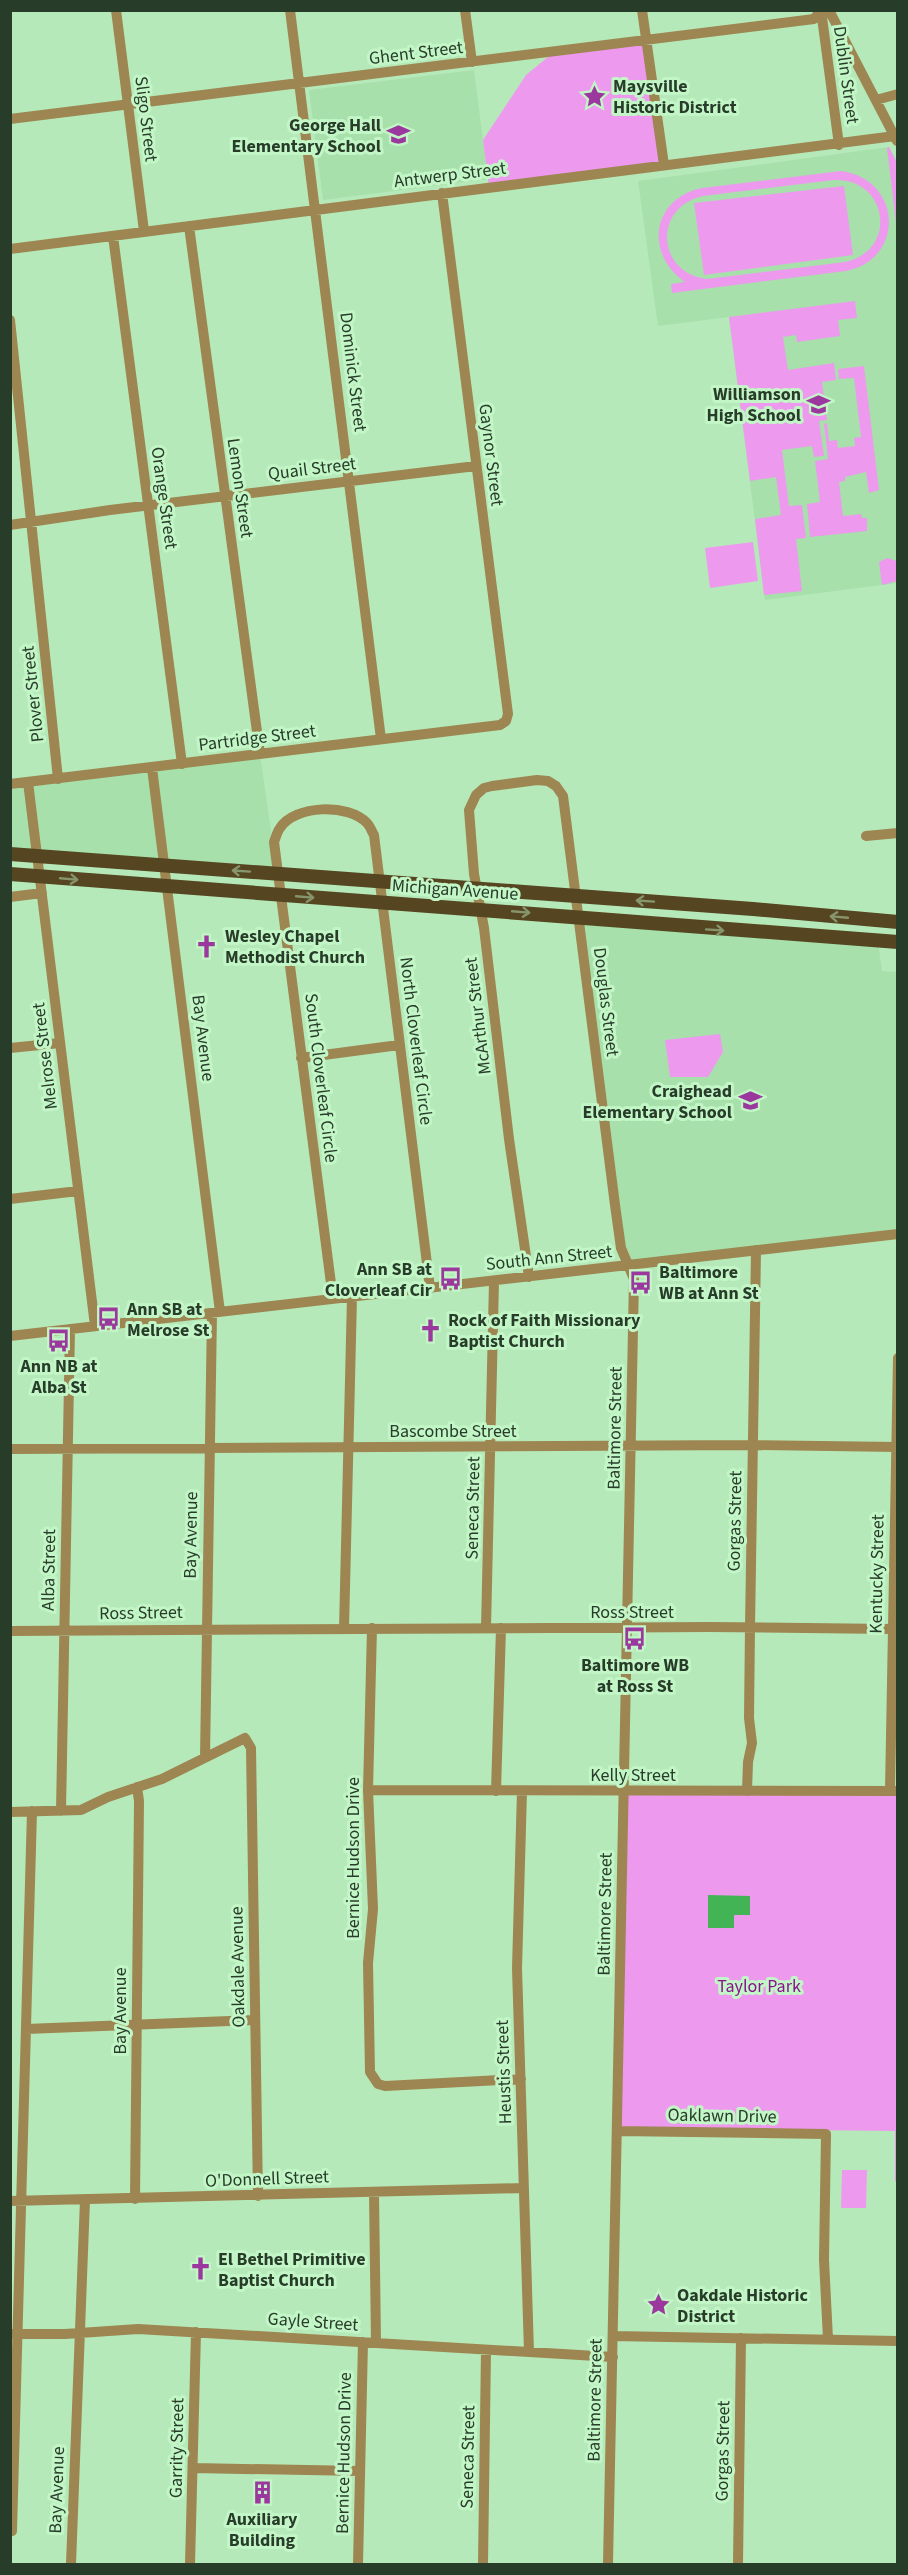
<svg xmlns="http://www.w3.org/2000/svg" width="908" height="2575" viewBox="0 0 908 2575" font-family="'Source Sans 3',sans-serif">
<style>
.built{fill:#a7e0ab}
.green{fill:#ed9aee;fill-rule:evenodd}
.water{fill:#42b455}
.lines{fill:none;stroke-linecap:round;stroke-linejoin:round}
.minor{stroke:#9d8651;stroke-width:10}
.major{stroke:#554520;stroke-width:14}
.oneway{stroke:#86956b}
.labels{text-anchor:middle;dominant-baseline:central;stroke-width:6;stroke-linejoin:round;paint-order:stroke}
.street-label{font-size:18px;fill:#283c2a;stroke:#c3f6c6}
.poi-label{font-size:18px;font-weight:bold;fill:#283c2a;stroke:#c3f6c6;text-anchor:start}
.park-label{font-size:18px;fill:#89128e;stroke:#c3f6c6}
</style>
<rect width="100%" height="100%" fill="#b6e9b9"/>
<path class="built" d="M474 70 488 179 323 200 309 90Z
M889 147 898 163 897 583 765 600 729 317 658 326 638 181Z
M260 754 277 874 11 853 10 785Z
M578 917 878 941 882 971 897 972V1234L630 1265 621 1248Z"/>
<path class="green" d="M646 40 664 165 489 187 483 140 526 75 554 52Z
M889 147 897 163V231L887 148Z
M841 171C902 179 906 259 846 271L672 293 671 284 685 282C644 254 652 198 702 188ZM834 180C889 178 898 251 845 262L707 279C656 273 653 207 703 196Z
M844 186 853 255 704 275 694 203Z
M855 301 857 318 838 320 840 336 797 342 796 335 783 337 788 370 834 363 836 380 822 382 827 420 819 421 824 456 814 457 812 446 782 450 789 506 802 505 806 538 796 539 802 591 764 595 755 519 781 515 776 477 750 481 729 317Z
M864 366 879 490 869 493 866 472 845 477V481L839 482 843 516 861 514 862 518H867V531L810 537 807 504 820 502 815 461 828 459 824 424 827 423 829 441 837 440 838 448 855 446 854 438 861 437 854 378 839 379 838 369Z
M753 542 758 581 710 588 705 548Z
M887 558 897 561V581L882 585 879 562Z
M720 1034 723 1052 708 1077H670L665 1040Z
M897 1791V2182L895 2181V2131L621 2128 623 1792Z
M842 2170H867L866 2208H841Z"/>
<path class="water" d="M708 1895 750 1896V1915H734V1928H708Z"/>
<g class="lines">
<path class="minor" d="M116 10 144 231
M290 10 381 739
M465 10 472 62
M642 10 664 165
M821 10 839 145
M821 11 831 14 897 141
M876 100 898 94
M10 119 814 19 821 10
M189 226 260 754
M113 236 182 764
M10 249 895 136
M10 320 58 779
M10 525 110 510 476 466
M152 768 220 1312
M28 782 95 1326
M10 784 500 725 506 721 508 714 442 193
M866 836 898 833
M10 897 42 893
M10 1048 60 1043
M301 1058 399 1045
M10 1199 78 1191
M529 1277 509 1139 484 928 474 874 469 810 476 795 484 788 492 786 537 780 548 781 556 786 563 796 615 1205 621 1248 634 1279 608 2564
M333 1299 274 842C276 837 277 832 280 828 295 805 348 803 367 823 370 826 372 832 374 835L430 1288
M10 1336 898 1234
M10 1449 753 1445 897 1447
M372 1628 368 1790 373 1909 368 1963 370 2072 378 2084 385 2086 521 2079
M486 1628 494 1281
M344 1629 352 1297
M10 1631 709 1627 892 1629
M205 1758 212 1313
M368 1790 898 1791
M496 1791 501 1628
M522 1791 517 1968 529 2352
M747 1791 748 1762 752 1743 749 1718 750 1627 756 1250
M890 1791 898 1358
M61 1811 70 1329
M10 1812 81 1810 108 1797 162 1779 245 1738 251 1748 258 2196
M26 2029 255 2020
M618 2131 826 2134 824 2260 828 2339
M374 2193 376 2343
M135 2199 139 1801 137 1787
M10 2201 524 2188
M11 2334H65L138 2329 613 2357
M613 2336 898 2341
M193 2468 360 2471
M12 2531 32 1811
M71 2564 85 2200
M190 2564 196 2332
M358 2564 363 2342
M483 2564 486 2350
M738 2564 741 2338"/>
<path class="major" d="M10 854 753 909 898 922
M10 874 898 942"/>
</g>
<defs><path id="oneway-shaft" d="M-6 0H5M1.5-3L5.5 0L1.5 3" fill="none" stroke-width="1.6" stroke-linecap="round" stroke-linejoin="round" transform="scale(1.5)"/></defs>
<g class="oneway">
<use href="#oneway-shaft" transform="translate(241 871) rotate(-176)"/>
<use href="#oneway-shaft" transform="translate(69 879) rotate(5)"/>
<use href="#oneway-shaft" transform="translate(305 897) rotate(5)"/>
<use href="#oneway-shaft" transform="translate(645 901) rotate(-176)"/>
<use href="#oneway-shaft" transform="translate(521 912) rotate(5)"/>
<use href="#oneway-shaft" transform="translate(839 917) rotate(-175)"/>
<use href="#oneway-shaft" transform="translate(715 930) rotate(4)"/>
</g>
<defs>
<symbol id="sight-bare" viewBox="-9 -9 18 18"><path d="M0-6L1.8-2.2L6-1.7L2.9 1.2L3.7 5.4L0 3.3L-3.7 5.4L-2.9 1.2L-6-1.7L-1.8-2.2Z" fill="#9b389e" stroke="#c3f6c6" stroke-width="2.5" paint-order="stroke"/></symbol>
<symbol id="school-bare" viewBox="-9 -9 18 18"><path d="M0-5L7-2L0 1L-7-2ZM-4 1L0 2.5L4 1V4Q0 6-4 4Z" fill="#9b389e" stroke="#c3f6c6" stroke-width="2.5" paint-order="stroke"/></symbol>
<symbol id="church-bare" viewBox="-9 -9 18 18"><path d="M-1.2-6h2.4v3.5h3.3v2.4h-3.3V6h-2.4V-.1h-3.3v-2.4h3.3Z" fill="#9b389e" stroke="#c3f6c6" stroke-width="2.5" paint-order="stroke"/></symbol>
<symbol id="bus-bare" viewBox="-9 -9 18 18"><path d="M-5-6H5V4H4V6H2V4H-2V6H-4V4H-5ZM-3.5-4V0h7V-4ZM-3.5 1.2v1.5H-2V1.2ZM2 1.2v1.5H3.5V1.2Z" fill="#9b389e" stroke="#c3f6c6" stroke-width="2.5" paint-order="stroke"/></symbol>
<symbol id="building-bare" viewBox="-9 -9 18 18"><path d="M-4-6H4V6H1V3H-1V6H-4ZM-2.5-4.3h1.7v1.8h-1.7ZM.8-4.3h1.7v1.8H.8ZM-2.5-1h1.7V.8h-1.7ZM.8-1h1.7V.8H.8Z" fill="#9b389e" stroke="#c3f6c6" stroke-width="2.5" paint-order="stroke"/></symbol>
</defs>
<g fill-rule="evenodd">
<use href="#sight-bare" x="578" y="80" width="33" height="33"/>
<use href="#school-bare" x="382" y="118" width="33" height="33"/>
<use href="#school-bare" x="802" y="388" width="33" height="33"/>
<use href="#church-bare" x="190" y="930" width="33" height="33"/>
<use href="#school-bare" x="734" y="1084" width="33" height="33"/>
<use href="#bus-bare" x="434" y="1262" width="33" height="33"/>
<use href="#bus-bare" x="624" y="1266" width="33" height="33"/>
<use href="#bus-bare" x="92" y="1302" width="33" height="33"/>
<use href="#church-bare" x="414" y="1314" width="33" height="33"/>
<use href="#bus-bare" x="42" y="1324" width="33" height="33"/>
<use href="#bus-bare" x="618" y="1622" width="33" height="33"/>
<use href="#church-bare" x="184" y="2252" width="33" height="33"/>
<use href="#sight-bare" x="642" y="2288" width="33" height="33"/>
<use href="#building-bare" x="246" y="2476" width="33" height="33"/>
</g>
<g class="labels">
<g class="street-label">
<text transform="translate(416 53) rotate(-7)">Ghent Street</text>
<text transform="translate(846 75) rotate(82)">Dublin Street</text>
<text transform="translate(146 119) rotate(83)">Sligo Street</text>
<text transform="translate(450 175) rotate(-7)">Antwerp Street</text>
<text transform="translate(353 372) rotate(83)">Dominick Street</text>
<text transform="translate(491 455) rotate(83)">Gaynor Street</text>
<text transform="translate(312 469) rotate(-7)">Quail Street</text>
<text transform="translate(240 488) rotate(82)">Lemon Street</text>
<text transform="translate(164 498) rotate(82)">Orange Street</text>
<text transform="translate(33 694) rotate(-96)">Plover Street</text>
<text transform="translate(257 738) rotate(-7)">Partridge Street</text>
<text transform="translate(455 890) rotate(4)">Michigan Avenue</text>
<text transform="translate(606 1002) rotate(83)">Douglas Street</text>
<text transform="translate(478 1016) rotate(-97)">McArthur Street</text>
<text transform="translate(203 1038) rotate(83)">Bay Avenue</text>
<text transform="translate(416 1041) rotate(83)">North Cloverleaf Circle</text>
<text transform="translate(45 1056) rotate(-97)">Melrose Street</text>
<text transform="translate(321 1078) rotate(83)">South Cloverleaf Circle</text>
<text transform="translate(549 1258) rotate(-6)">South Ann Street</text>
<text transform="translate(615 1428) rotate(-89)">Baltimore Street</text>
<text x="453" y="1431">Bascombe Street</text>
<text transform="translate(473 1508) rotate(-89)">Seneca Street</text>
<text transform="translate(735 1521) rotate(-89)">Gorgas Street</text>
<text transform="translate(191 1535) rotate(-89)">Bay Avenue</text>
<text transform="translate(49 1570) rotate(-89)">Alba Street</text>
<text transform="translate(877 1574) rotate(-89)">Kentucky Street</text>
<text x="632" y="1612">Ross Street</text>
<text transform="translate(141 1613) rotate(-1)">Ross Street</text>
<text x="633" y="1775">Kelly Street</text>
<text transform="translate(353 1858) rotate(-90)">Bernice Hudson Drive</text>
<text transform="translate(605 1914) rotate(-89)">Baltimore Street</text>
<text transform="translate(238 1967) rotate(-91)">Oakdale Avenue</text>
<text transform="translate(120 2011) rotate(-90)">Bay Avenue</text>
<text transform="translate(504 2072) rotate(-92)">Heustis Street</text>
<text transform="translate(722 2116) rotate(1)">Oaklawn Drive</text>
<text transform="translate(267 2179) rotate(-2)">O'Donnell Street</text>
<text transform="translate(313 2322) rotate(4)">Gayle Street</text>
<text transform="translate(595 2400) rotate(-89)">Baltimore Street</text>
<text transform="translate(177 2448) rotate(-89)">Garrity Street</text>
<text transform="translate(723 2451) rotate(-89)">Gorgas Street</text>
<text transform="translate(344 2453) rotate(-89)">Bernice Hudson Drive</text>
<text transform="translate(468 2457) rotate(-89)">Seneca Street</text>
<text transform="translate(57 2490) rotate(-88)">Bay Avenue</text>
</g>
<g class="poi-label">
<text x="613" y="86">Maysville<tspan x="613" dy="21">Historic District</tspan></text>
<text x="381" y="125" text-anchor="end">George Hall<tspan x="381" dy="21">Elementary School</tspan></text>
<text x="801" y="394" text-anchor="end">Williamson<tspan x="801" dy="21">High School</tspan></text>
<text x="225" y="936">Wesley Chapel<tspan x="225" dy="21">Methodist Church</tspan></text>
<text x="732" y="1091" text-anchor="end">Craighead<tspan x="732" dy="21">Elementary School</tspan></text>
<text x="432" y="1269" text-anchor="end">Ann SB at<tspan x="432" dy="21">Cloverleaf Cir</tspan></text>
<text x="659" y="1272">Baltimore<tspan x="659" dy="21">WB at Ann St</tspan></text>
<text x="127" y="1309">Ann SB at<tspan x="127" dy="21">Melrose St</tspan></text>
<text x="448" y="1320">Rock of Faith Missionary<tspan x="448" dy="21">Baptist Church</tspan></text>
<text x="59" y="1366" text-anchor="middle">Ann NB at<tspan x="59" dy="21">Alba St</tspan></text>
<text x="635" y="1665" text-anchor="middle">Baltimore WB<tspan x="635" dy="21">at Ross St</tspan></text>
<text x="218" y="2259">El Bethel Primitive<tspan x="218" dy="21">Baptist Church</tspan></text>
<text x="677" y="2295">Oakdale Historic<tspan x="677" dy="21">District</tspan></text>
<text x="262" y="2519" text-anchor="middle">Auxiliary<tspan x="262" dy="21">Building</tspan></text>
</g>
<g class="park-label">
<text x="759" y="1986">Taylor Park</text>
</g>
</g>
<rect width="908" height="2575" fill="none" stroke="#283c2a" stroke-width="24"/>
</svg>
